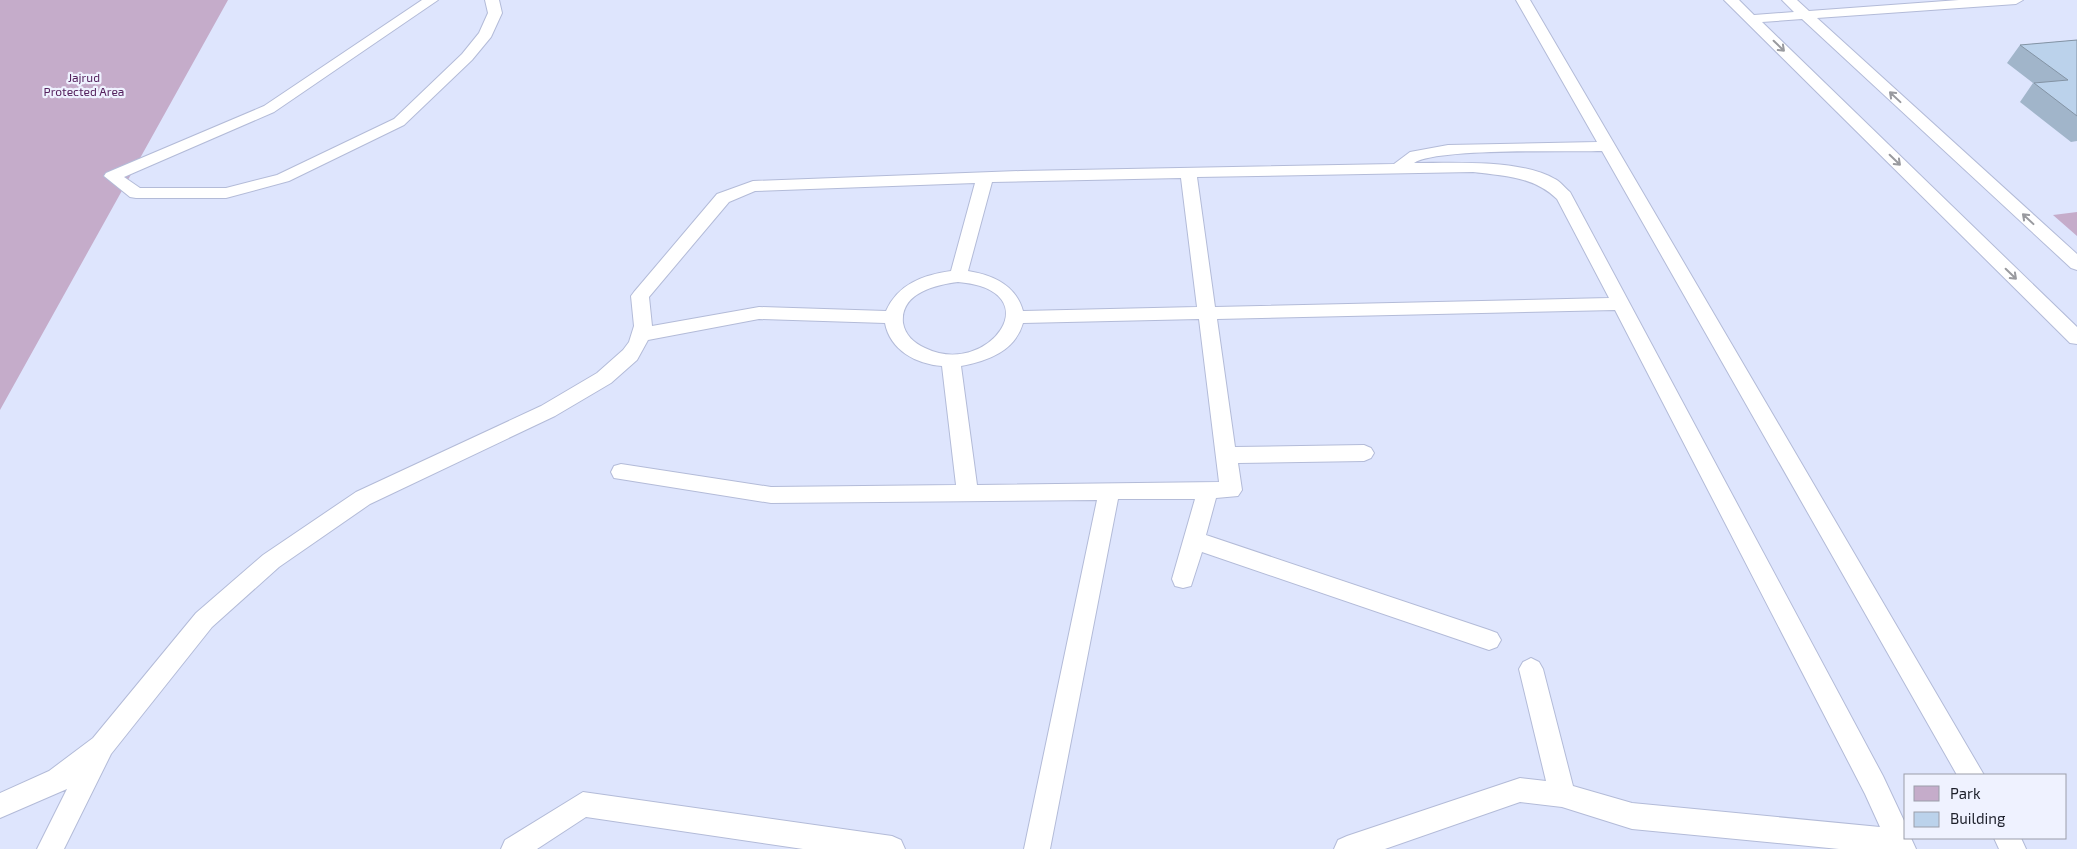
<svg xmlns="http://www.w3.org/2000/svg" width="2077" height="849" viewBox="0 0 2077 849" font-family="'Exo 2',sans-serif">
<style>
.green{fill:#c5acca}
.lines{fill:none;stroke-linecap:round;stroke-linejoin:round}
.service-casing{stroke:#b3bbd8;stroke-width:2}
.service{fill:#fff;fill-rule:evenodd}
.wall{fill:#a1b5ca}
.building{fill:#bbd2eb;stroke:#8393a4}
.oneway{stroke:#999a9f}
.labels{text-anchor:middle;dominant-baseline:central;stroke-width:4.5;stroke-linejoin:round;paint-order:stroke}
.far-park-label{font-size:12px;fill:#55225e;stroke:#eff2ff}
</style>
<rect width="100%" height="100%" fill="#dee5fd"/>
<path class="green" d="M0 0H228L0 410Z
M2077 212V236L2053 215Z"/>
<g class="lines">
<defs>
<path id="service" d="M422 0H438L274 112 124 177 140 188H226L277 175 394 119 462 54 479 33 488 13 485 0H499L502 13 491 37 472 60 404 125 289 181 226 198H136L130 197 104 176 106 173 264 106Z
M1516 0H1530L1984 775H1957L1602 151C1567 152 1437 148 1414 163 1454 163 1520 159 1555 179 1561 182 1565 188 1570 192L1883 776 1906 825V838H1911L1916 849H1839L1632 829 1562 807 1520 802 1385 849H1334L1338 840 1347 836 1520 778 1546 781 1519 669 1523 662 1531 658 1539 662 1543 669 1573 786 1632 803 1880 827 1865 794 1615 310 1217 319 1235 447 1364 445 1371 448 1374 453 1371 458 1364 461 1238 463 1242 490 1238 496 1216 498 1206 535 1489 630 1497 633 1501 640 1497 647 1489 650 1202 552 1191 586 1183 588 1175 586 1172 579 1195 499H1118L1050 849H1024L1097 500 771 503 614 478 611 472 614 466 621 464 771 487 956 485 942 366C916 364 890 350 885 323L759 319 648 340 637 360 611 383 555 416 370 504 279 567 212 627 111 754 64 849H37L67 789 0 818V793L49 771 93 738 196 613 263 555 356 492 541 406 597 373 623 350 629 342 634 326 631 296 634 292 717 194 753 181 1021 171 1394 164 1410 152 1448 145 1597 142ZM1473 172C1504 176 1533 176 1557 199L1609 298 1215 307 1197 177ZM1181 178 1197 307 1023 311C1016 285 993 275 968 271L992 182ZM975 183 951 271C923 275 898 284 886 311L759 307 652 326 649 297 729 202 755 191ZM958 282C1053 290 988 379 925 348 914 343 905 335 903 323 900 293 935 285 958 282ZM1199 319 1219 482 977 485 961 366C988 361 1015 351 1023 323Z
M1724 0H1739L1754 15 1794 12 1782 0H1797L1809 11 1959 0H2023L2016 4 1817 18 2077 254V270L2071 268 1802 19 1762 22 2077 327V344L2070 343Z
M583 792 892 836 901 840 905 849H803L586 817 537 849H501L505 840Z
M1994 838H2021L2026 849H1999Z"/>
</defs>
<use href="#service" class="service-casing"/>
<use href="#service" class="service"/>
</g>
<path class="wall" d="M2077 40V141L2071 142 2020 102 2033 83 2007 63 2020 45Z"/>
<path class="building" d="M2077 40V116L2034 83 2068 80 2020 45Z"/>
<defs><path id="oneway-shaft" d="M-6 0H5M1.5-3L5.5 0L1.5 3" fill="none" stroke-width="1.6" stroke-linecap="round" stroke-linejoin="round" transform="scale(1.25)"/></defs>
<g class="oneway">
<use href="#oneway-shaft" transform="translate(1779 46) rotate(44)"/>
<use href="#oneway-shaft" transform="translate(1895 97) rotate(-137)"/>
<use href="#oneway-shaft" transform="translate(1895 160) rotate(44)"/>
<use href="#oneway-shaft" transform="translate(2028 219) rotate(-137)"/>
<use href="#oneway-shaft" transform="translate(2011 274) rotate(44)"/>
</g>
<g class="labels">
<g class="far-park-label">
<text x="84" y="77">Jajrud<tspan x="84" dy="14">Protected Area</tspan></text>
</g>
</g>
<rect x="1904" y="774" width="162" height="65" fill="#eff2ff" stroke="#9b9eaa"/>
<rect x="1914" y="786" width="25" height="15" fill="#c5acca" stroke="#9b9eaa"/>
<text x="1950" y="799" font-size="15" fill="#1c1f2a">Park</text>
<rect x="1914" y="812" width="25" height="15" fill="#bbd2eb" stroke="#9b9eaa"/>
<text x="1950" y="824" font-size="15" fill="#1c1f2a">Building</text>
</svg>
